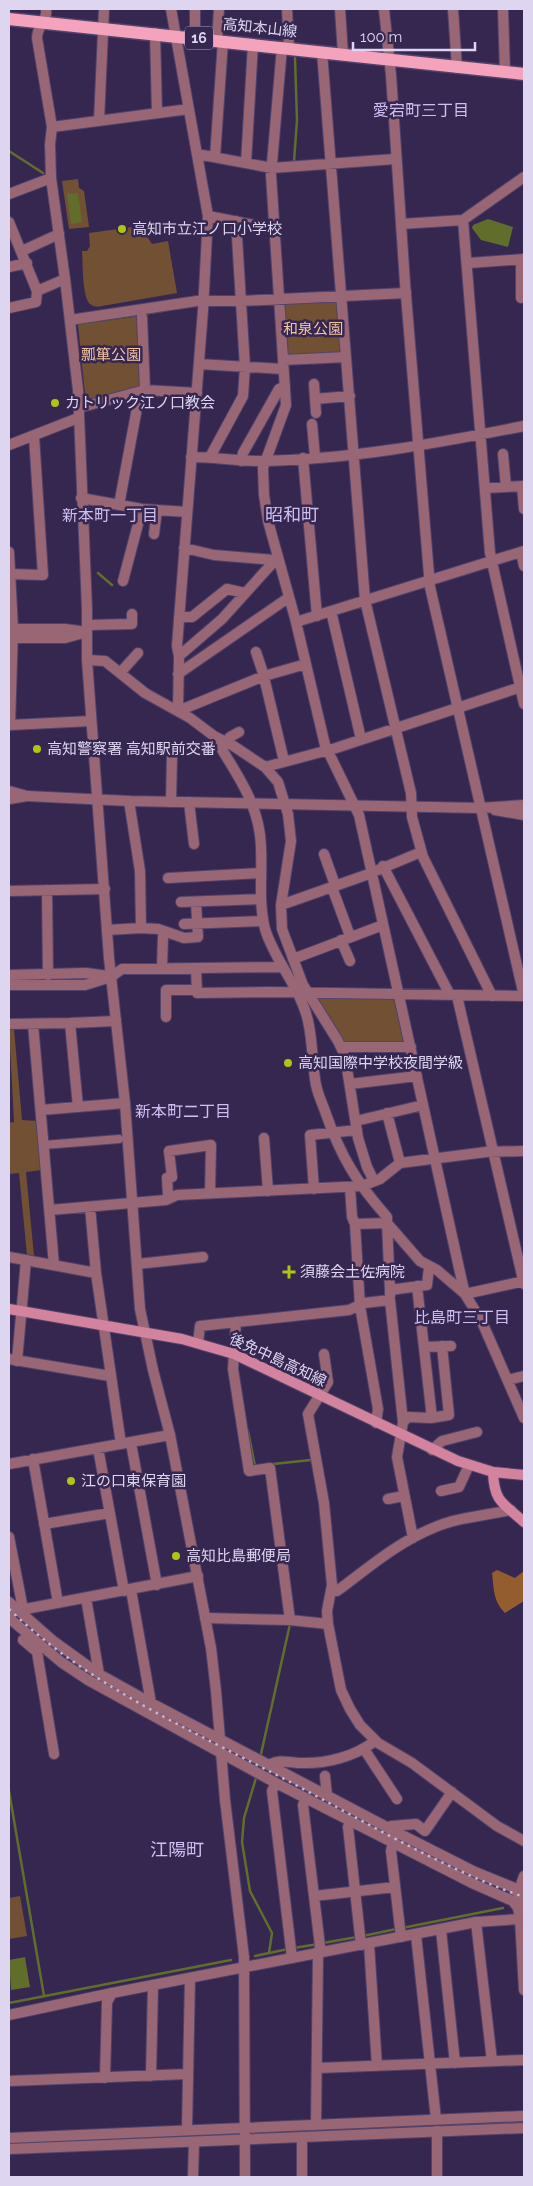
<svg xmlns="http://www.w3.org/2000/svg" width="533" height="2186" viewBox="0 0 533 2186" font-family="Raleway,'Noto Sans JP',sans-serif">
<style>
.green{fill:#725034}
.forest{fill:#935d30}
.water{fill:#616e2b}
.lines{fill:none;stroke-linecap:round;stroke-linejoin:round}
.stream{stroke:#616e2b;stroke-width:2.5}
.pedestrian-casing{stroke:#51436b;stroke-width:10}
.minor-casing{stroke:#51436b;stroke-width:12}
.tertiary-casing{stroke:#51436b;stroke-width:12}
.secondary-casing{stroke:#51436b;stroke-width:12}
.primary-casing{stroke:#51436b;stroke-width:15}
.pedestrian{stroke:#996676;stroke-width:8}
.minor{stroke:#996676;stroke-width:10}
.tertiary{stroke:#996676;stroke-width:10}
.secondary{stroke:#d4839e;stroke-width:10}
.primary{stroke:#f5a2bc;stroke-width:12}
.rail{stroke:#c2b8d6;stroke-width:2.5;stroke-dasharray:2.5 5;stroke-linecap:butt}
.poi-dot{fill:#acc613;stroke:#362751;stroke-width:2}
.labels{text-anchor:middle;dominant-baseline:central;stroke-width:5;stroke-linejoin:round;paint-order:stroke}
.shield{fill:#362751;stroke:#aca2c1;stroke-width:1}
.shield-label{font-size:14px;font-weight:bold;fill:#ded6f1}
.street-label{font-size:15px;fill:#ded6f1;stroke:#362751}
.poi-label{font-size:15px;fill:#ded6f1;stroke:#362751;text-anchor:start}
.park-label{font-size:15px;fill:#f4c49f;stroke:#362751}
.neighbourhood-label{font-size:16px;fill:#cebef2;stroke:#362751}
.quarter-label{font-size:18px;fill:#cebef2;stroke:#362751}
</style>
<rect width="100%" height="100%" fill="#362751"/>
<path class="green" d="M78 179 79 188 84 191 89 227 69 229 62 181Z
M140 226 152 244 168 241 177 293 102 306C98 307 94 307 90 304 82 297 83 263 82 251H87L90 246 89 233Z
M335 300 338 304 342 352 286 356 283 307 286 304Z
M140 316 143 385 91 399 85 394 78 325Z
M319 999H392L397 1003 405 1042H343L318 1002Z
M9 1029H14L22 1120 38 1121 42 1170 26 1172 34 1256 27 1255 19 1173 9 1174V1123L14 1122Z
M20 1896 27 1936 9 1939V1898Z
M454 2123 471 2124 469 2126 334 2131 305 2129Z"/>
<path class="forest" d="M497 1570 515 1578 524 1571V1601L505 1613C493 1601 494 1589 492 1573Z"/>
<path class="water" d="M78 193 82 222 71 224 67 194Z
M488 219 513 227 508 247 481 240 472 228 473 225Z
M25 1957 30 1987 11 1990 9 1960Z"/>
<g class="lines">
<path class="stream" d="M9 151 43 173
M292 162H294L297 120 295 58
M78 324 162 311
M98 573 112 585
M248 1431 255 1466
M273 1464 311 1460
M261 1754 290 1624
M256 1778 244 1818 242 1842 250 1891 272 1933 269 1953
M9 1791 44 1996
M402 1928 503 1908
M363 1936 396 1929
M323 1943 357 1937
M294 1948 318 1944
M255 1956 288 1949
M9 2003 231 1960"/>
<defs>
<path id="pedestrian" d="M44 1145 119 1139"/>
<path id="minor" d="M171 9 208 216 203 310 177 646 179 656 178 711
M287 9 289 48
M340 9 343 54
M453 9 457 68
M503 9 505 72
M155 33 157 113
M195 38V9
M217 40 219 9
M282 47 271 175 286 405 263 468 264 495 268 521 296 622 325 745 359 815 463 1286 465 1294 482 1322 524 1418
M322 52 365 600 411 793 412 817 423 857 492 996
M99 121 104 9
M52 127 189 109
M197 154 272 168 395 159
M215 157 223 41
M246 163 253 44
M9 194 51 178
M208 216 274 229
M463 220 490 553 524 704
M9 222 37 291 36 302 9 308
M401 224 463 220 524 177
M22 251 59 234
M521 260V298
M469 263 524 259
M9 267 27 263
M37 291 65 279
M142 317 145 390
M70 320 197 301H241L406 293
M283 360 346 357
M199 364 283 369
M314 384 316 413
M315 399 350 396
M78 408 145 390 197 393
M312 424 315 457
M9 445 78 418
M503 454 506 487
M191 457C214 457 236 461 259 461 348 460 438 443 524 426
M210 457 243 396 245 367 236 221
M303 458 317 616
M241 461 243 453 279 389 285 386
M522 486 524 509
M486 488 524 486
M81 498 142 509 187 512
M119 505 140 392
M154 534 157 510
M184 548 214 555 274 560
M9 552 13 629 10 725 91 721
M521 552 524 566
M9 574 43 575 34 436
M123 581 142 509
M331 611 361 739
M179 617H192L227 589 245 593
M296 622 524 551
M87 625 132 624V614
M256 652 263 673 284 761
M179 656 222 619 278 557
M87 660 105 661 145 693 190 718 214 736 232 745 265 767 278 782 288 814 291 841 281 905 282 929 303 985 338 1041 345 1056 358 1138 367 1167 374 1181
M120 673 138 653
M178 674 288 598
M178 711 264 676 306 664
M214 736C232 768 255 796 260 835 264 866 257 897 265 929 275 962 301 988 308 1021 313 1042 312 1064 316 1085 318 1095 323 1105 326 1114 341 1157 357 1183 387 1217V1223L420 1261 437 1270 465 1294
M226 742 230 737 239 732
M265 767 336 748 524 686
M9 791 27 796 9 799
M171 802 172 756
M189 802 194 844
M324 854 334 882 333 890 350 936
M383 866 450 995
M168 878 259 873
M47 890 48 975
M9 891 105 889
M181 902 260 899
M281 905 366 875 421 852
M184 924 263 921
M141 928 158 929 184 938 198 937 196 902
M107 930 141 928 140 871 129 801
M341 940 350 961
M293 959 383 925
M162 968 163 936 165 932
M196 968 197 993 269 992 524 996
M111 977 122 969 282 967
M457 996 524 1284
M166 1017V990H196
M70 1023 116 1021
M9 1024 70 1023 78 1107
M33 1024 54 1265
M341 1047H411
M350 1084 417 1076
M41 1110 125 1103
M387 1113 400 1163
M356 1121 423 1105
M264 1138 268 1191
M350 1187 352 1217 355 1224 360 1306 378 1409 376 1423
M314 1189 310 1135 357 1130
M172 1197 168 1195 167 1178 172 1177 169 1151 211 1145 210 1193
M50 1210 166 1200 177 1195 362 1186 380 1179 400 1163 486 1152 524 1151
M355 1224 387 1223 390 1290
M9 1257 96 1273 90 1207
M137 1264 203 1257
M96 1273 121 1444
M417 1286 432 1418
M465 1294 524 1281
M390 1296V1290L427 1285 429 1267
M236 1322 233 1369 249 1471 270 1468 290 1620
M198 1343 200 1326 349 1310 364 1303 390 1300 403 1422 397 1457 413 1538
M424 1347 451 1346
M324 1354 328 1382 308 1414 324 1503 332 1585 327 1611 328 1624 341 1690 350 1709 360 1725 378 1743 412 1763 497 1826 524 1841
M9 1359 110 1376
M508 1380 524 1376
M403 1422 408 1417 431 1418 449 1415 442 1346
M131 1443 157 1585
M98 1448 124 1591
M432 1450 442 1441 477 1432
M33 1459 58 1603
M9 1464 170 1435
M441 1491 459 1487 469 1465
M388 1499 404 1496
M44 1524 110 1513
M9 1537 23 1609
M131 1590 151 1703
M332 1590 337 1591C367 1569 398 1542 433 1528 458 1517 484 1516 511 1510
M86 1598 99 1674
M9 1602 52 1640 99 1674 151 1703 396 1832 475 1872 512 1887 519 1894 524 1907
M15 1611 198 1576
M9 1618 61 1662 88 1680 276 1783 474 1884 513 1901 518 1908 520 1919 524 1990
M205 1618 290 1620 328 1624
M23 1640 37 1652 54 1754
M364 1749 397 1799
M269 1765C279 1759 287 1762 299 1763 326 1764 354 1757 375 1741
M325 1776 327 1796
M276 1783 272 1791 292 1958
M306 1798 303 1805 320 1946 318 1954 316 2124
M350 1821 348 1827 361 1945
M389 1829 391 1826 416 1824 425 1831 452 1792
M394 1838 391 1851 401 1937
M524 1876 520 1887 524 1893
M314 1896 395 1887
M476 1922 492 2061
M441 1930 455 2063
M416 1935 436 2119
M369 1944 377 2066
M318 2068 524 2060
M151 2076 153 1985
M105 2078 107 2002 112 1993
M9 2081 187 2074
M187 2129 190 1978
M437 2131V2177
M302 2137V2177
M193 2177 194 2142"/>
<path id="tertiary" d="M46 9C48 20 37 26 37 38L52 127 50 144 51 178 65 279 78 390 87 609V660L109 958 125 1103 140 1309 153 1370 170 1435 211 1648 216 1691 225 1800 244 1957 245 2177
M384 9 391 75 405 283 430 587 524 996
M9 629H65L80 631
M9 638H65L87 632
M27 796 129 801 480 808 524 805
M495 810 524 815
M9 975 86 973 108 976
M9 985H85L111 977
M17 1361 26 1260
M9 2015 112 1993 476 1922 520 1919
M9 2138 524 2116
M9 2149 524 2128"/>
<path id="secondary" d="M9 1309 182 1339 234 1354 458 1461 493 1472 524 1475
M493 1472C494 1502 503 1503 524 1522"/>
<path id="primary" d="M9 19 524 74"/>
</defs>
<use href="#pedestrian" class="pedestrian-casing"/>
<use href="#minor" class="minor-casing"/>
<use href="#tertiary" class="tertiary-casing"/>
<use href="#secondary" class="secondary-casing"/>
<use href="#primary" class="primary-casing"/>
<use href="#pedestrian" class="pedestrian"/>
<use href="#minor" class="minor"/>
<use href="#tertiary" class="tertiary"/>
<use href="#secondary" class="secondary"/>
<use href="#primary" class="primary"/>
<path class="rail" d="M9 1609C90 1687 195 1732 294 1784 369 1824 444 1869 524 1897"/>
</g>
<g class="poi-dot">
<circle cx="122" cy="229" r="5"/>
<circle cx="55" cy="403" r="5"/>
<circle cx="37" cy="749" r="5"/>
<circle cx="288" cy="1063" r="5"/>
<path d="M286.5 1264.5h5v5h5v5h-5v5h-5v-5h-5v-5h5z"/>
<circle cx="71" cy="1481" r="5"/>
<circle cx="176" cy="1556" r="5"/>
</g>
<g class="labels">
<rect class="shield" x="185" y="26.5" width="28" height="23" rx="4"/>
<g class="shield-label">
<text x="199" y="38">16</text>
</g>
<g class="street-label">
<text transform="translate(260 28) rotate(6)">高知本山線</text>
<text transform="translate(278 1360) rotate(25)">後免中島高知線</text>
</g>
<g class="poi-label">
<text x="132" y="229">高知市立江ノ口小学校</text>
<text x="65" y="403">カトリック江ノ口教会</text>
<text x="47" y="749">高知警察署 高知駅前交番</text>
<text x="298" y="1063">高知国際中学校夜間学級</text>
<text x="300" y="1272">須藤会土佐病院</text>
<text x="81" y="1481">江の口東保育園</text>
<text x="186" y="1556">高知比島郵便局</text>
</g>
<g class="park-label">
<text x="313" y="329">和泉公園</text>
<text x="111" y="355">瓢箪公園</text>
</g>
<g class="neighbourhood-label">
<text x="421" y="110">愛宕町三丁目</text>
<text x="110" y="515">新本町一丁目</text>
<text x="183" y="1111">新本町二丁目</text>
<text x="462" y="1317">比島町三丁目</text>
</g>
<g class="quarter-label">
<text x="292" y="514">昭和町</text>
<text x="177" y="1849">江陽町</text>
</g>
</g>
<rect width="533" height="2186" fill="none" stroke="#ded6f1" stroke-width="20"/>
<path d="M353 42v8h122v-8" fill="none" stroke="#ded6f1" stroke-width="2.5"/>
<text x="360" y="42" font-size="15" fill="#ded6f1" stroke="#362751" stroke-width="4" paint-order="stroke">100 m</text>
</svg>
